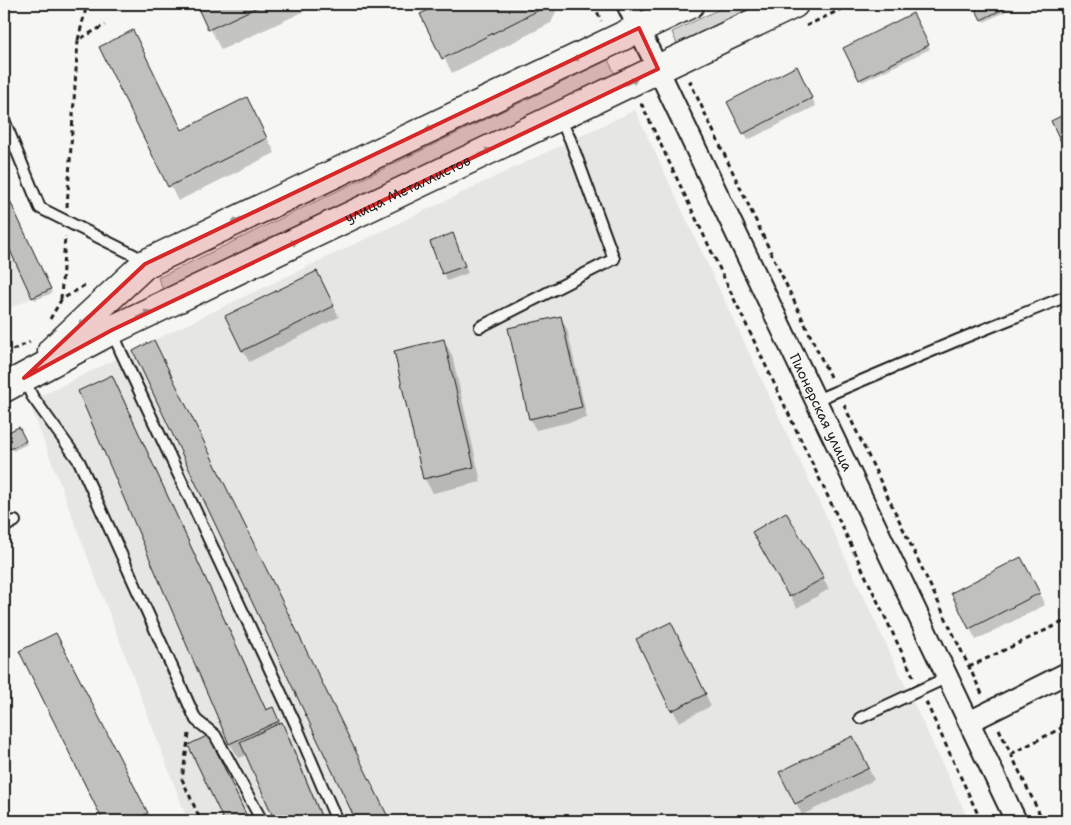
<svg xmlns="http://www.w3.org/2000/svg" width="1071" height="825" viewBox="0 0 1071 825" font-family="'Shantell Sans',sans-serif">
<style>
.built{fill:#e6e6e2}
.green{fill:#d6d6d2;stroke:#797977}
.shadow{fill:#0003}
.building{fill:#c0c0bd;stroke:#1c1c1c}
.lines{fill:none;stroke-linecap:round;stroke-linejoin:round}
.lane-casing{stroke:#1c1c1c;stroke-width:14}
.street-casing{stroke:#1c1c1c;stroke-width:24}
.secondary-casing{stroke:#1c1c1c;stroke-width:31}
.path{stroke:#1c1c1c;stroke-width:3;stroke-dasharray:5 4;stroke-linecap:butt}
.lane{stroke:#f6f6f2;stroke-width:10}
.street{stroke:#f6f6f2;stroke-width:20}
.secondary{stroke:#f6f6f2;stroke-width:28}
.oneway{fill:#949492}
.marked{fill:#d62828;fill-opacity:0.2;stroke:#d62828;stroke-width:4;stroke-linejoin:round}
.labels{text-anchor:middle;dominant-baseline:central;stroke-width:4;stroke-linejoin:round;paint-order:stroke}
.street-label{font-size:14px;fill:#1c1c1c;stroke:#f6f6f2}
</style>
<rect width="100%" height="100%" fill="#f6f6f2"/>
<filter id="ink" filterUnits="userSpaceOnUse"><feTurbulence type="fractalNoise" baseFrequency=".02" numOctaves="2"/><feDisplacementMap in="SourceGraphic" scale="10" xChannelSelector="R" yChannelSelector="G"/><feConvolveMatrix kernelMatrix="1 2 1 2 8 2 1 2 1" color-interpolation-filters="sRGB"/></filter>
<g filter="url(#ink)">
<path class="built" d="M635 110 969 821H188L29 402 154 340Z
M4 188 51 289 4 311Z"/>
<path class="green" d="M730 4H759L677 44 672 32Z
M608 60 615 74 165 294 158 278Z"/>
<path class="shadow" d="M198 4H320L221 50Z
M444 4H552L556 12 551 23 452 73 422 15Z
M975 4H1021L984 22Z
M912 15 930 49 862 82 845 49Z
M140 46 183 131 255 114 275 153 178 201 100 48Z
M800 75 816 106 748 140 744 133Z
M8 200 52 293 35 300 10 249 4 252V202Z
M452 235 468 273 447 281 431 242Z
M323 283 339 317 249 362 243 350Z
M561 318 567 329 587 418 536 430 530 419Z
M444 341 452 355 481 482 433 493 424 478Z
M112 376 120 391 267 711 272 709 290 738 324 821H277L247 755 239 758 230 744 80 392Z
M19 428 27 444 13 451 5 435Z
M786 514 829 589 797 608 754 532Z
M4 523 10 536 4 539Z
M1027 570 1045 605 976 640 952 594Z
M55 635 67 655 152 821H105L21 651Z
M677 635 711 706 679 722 638 640Z
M4 640 11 654 4 658Z
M859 749 874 780 802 815 781 773Z"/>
<path class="building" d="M196 4H264L208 30Z
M441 4H545L543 8 442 59 420 14Z
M973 4H1013L981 20Z
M913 13 929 45 859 80 843 48Z
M133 30 182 130 247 97 267 138 168 187 99 47Z
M797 66 812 98 743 134 727 102Z
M1067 113V154L1051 121Z
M9 199 51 289 32 298 8 246 4 248V201Z
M453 233 465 266 442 274 430 242Z
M317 271 334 306 242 351 225 316Z
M561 316 582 407 529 419 508 328Z
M444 339 474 467 423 479 394 351Z
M154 340 390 821H356L133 351Z
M112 375 266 710 273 707 279 721 229 744 78 391Z
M19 427 26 441 10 449 4 434Z
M786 512 824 578 789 597 752 532Z
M1021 557 1040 593 969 629 951 593Z
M671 622 706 694 671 711 636 639Z
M56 633 148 813 132 821H103L19 651Z
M282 722 323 821H275L240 742Z
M209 735 249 821H224L188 745Z
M853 736 869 768 795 804 779 772Z"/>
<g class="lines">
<defs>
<path id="lane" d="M4 120 40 208 134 255 144 263
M480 327 614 259 570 139 559 117
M112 331 121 352 296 725 337 821
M24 379 32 396 79 461 196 720 215 735 262 821
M816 400 958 340 1067 296
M4 527 15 521
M860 718 948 677"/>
<g id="street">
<path id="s1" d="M627 4 1016 821"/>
<path d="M969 722 1067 673"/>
</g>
<g id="secondary">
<path d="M52 351 145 264 690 4"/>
<path id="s2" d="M4 388 112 330 794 4"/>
</g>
</defs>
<use href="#lane" class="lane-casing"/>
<use href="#street" class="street-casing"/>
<use href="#secondary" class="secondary-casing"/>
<path class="path" d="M594 4 601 21
M806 26 852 4
M78 40 87 4
M692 81 690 82 831 379
M640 105H642L914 678
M67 207 78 40 105 25
M61 299 65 236
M50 319 61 300 88 283
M4 354 30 342
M844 405 982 694
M969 667 1067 620
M926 702 981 821
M999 729 1043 821
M189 734 182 779 201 821
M1011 754 1067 725"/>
<use href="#lane" class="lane"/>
<use href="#street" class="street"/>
<use href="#secondary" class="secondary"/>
</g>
<defs><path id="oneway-solid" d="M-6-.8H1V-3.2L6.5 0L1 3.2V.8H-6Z" transform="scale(1.25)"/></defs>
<g class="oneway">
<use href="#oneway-solid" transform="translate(579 57) rotate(154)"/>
<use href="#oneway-solid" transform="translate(631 82) rotate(-25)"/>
<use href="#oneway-solid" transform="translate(432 127) rotate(154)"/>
<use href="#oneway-solid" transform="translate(485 152) rotate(-26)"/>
<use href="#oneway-solid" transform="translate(238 220) rotate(154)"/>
<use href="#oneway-solid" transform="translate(291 244) rotate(-26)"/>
<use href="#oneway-solid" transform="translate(144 314) rotate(-26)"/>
<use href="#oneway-solid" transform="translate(84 321) rotate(137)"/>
</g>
</g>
<path class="marked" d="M639 28 658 69 112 330 24 378 145 264Z"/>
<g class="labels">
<g class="street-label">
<text stroke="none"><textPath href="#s2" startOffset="450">улица Металлистов</textPath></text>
<text stroke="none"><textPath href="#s1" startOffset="452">Пионерская улица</textPath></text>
</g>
</g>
<rect width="1071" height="825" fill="none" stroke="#f6f6f2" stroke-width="20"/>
<rect x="10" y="10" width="1051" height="805" fill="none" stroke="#1c1c1c" stroke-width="2" filter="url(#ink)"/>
</svg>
